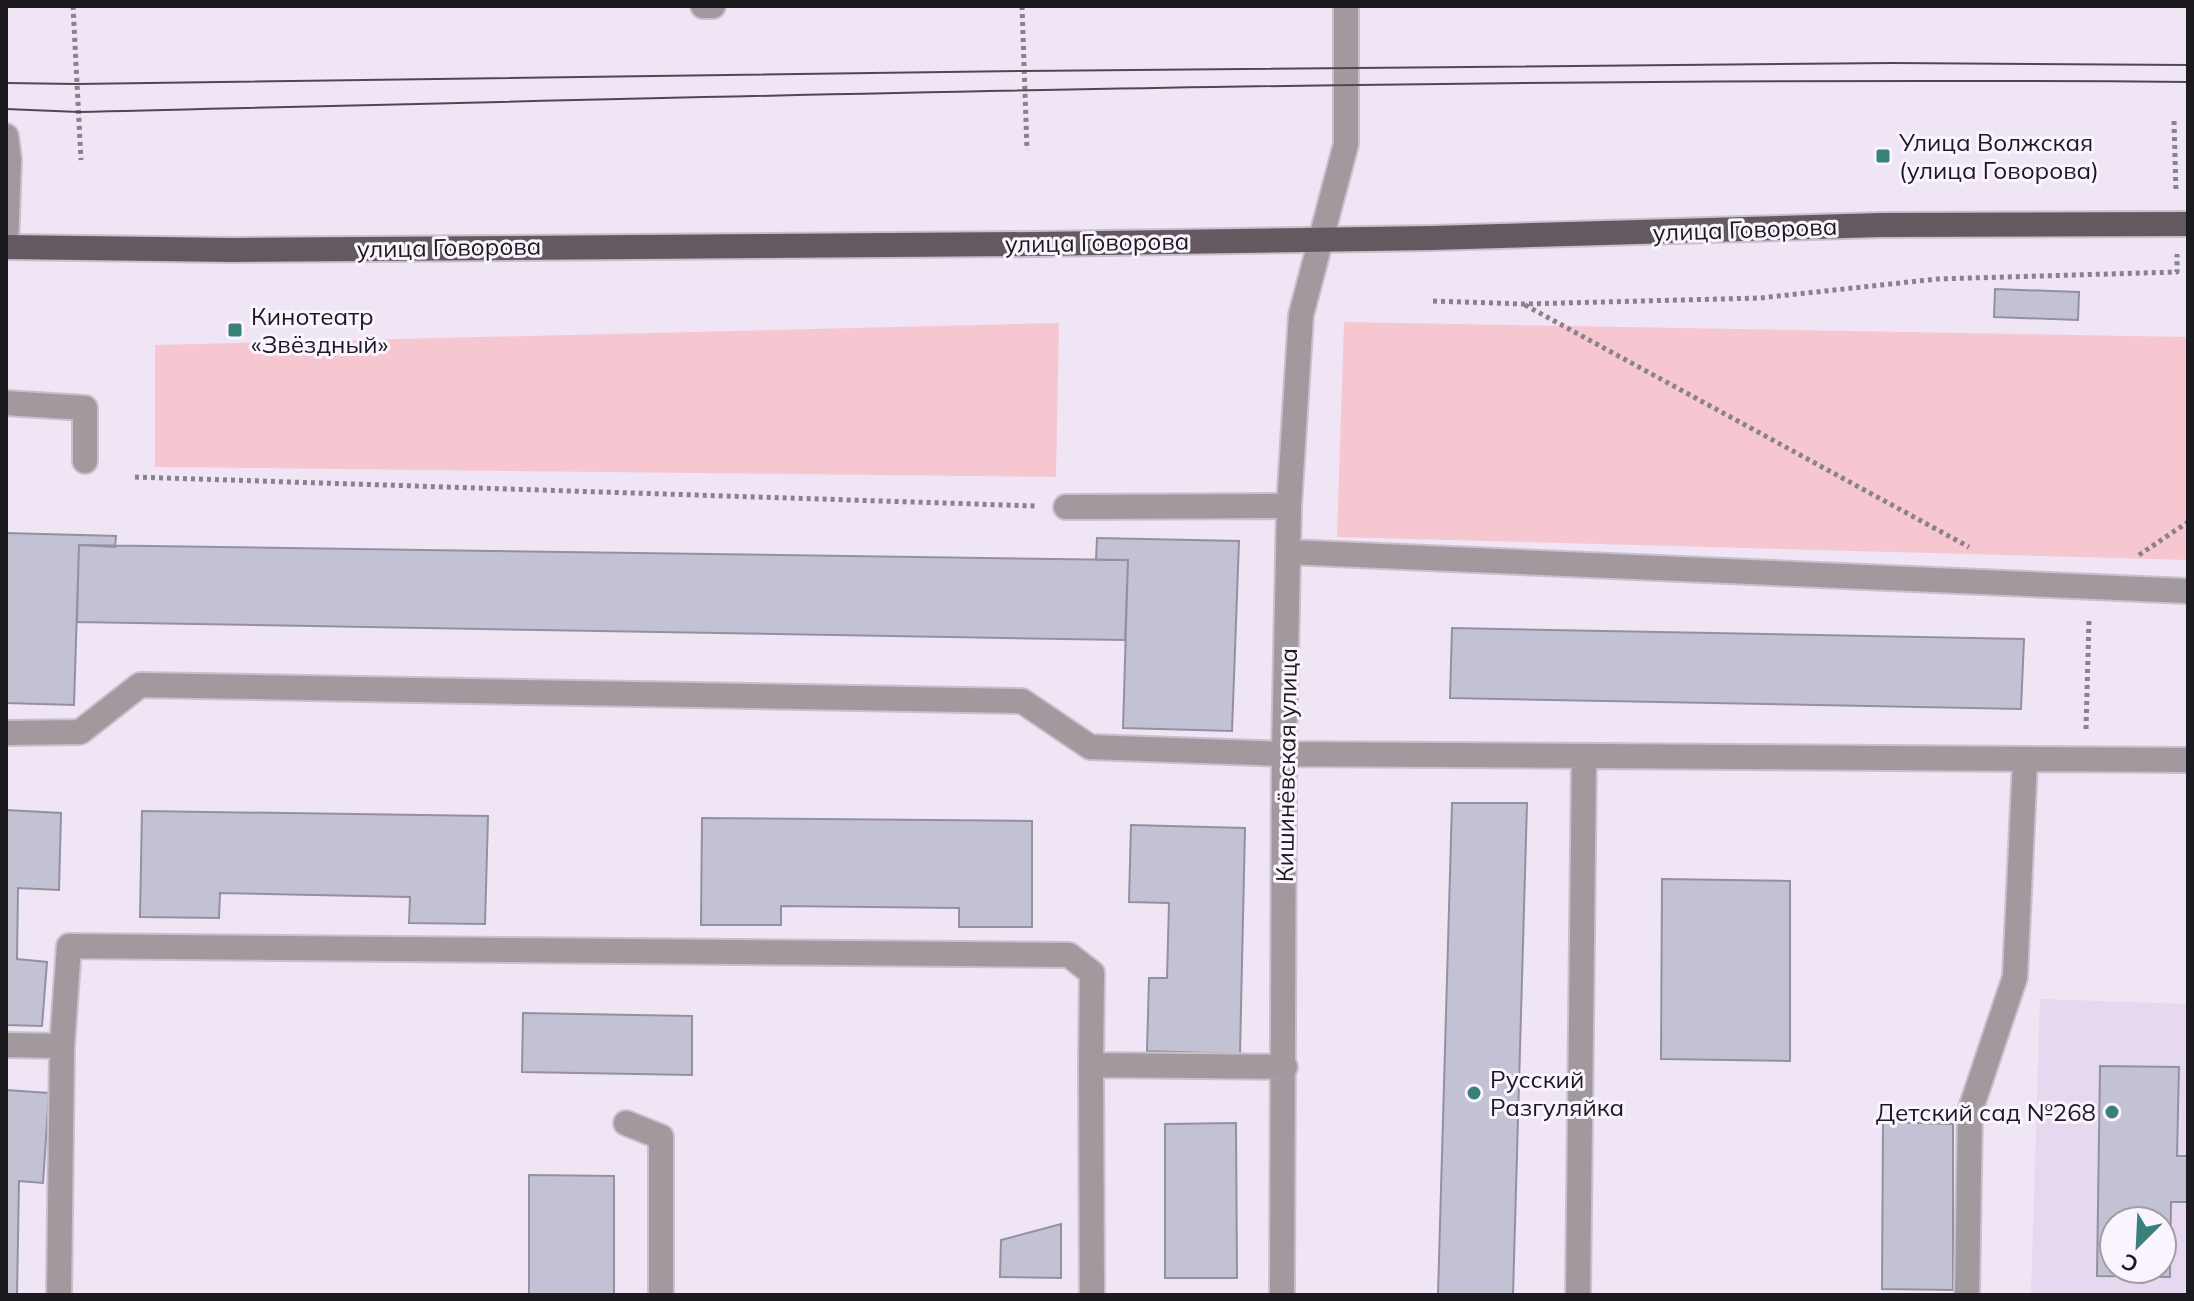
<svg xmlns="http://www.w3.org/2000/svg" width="2194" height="1301" viewBox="0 0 2194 1301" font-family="Mulish,sans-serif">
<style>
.built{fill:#e6d8ef;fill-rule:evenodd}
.green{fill:#f6c7d1}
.building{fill:#c3c2d4;stroke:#9291a1;stroke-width:2;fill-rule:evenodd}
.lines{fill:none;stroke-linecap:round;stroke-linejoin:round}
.minor-casing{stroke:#c9c0ce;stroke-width:28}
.major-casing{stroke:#c9c0ce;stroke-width:28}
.path{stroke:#89828d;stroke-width:5;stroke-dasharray:4 4;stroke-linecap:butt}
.minor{stroke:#a1999e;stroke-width:24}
.major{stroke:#655961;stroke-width:24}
.tram{stroke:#4e4951;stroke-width:2}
.poi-dot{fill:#39807a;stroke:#faf4fe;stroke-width:3}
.labels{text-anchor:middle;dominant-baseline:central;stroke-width:6;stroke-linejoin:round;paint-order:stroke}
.poi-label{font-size:24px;fill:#1d1a1f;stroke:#faf4fe;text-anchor:start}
.street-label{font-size:24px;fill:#1d1a1f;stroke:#faf4fe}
</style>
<rect width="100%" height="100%" fill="#efe5f5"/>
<path class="built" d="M2040 999 2188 1004V1295H2031ZM2114 1221H2162V1269H2114Z"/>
<path class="green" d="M1344 322 2188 337V560L1337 537Z
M1059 323 1056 477 155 467V345Z"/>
<path class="building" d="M1995 289 2079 292 2078 320 1994 317Z
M6 533 116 536 115 547 79 545 74 705 6 703Z
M1097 538 1239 541 1232 731 1123 728 1128 560H1096Z
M79 545 1128 560 1125 640 77 622Z
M1452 628 2024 639 2021 709 1450 698Z
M1452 803H1527L1513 1295H1438Z
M6 810 61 813 59 890 18 888 17 959 47 962 42 1026 6 1025Z
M142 811 488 816 485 924 409 923 410 897 220 893 219 918 140 917Z
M702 818 1032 821V927H959V908L781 906V925H701Z
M1131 825 1245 828 1240 1054 1147 1051 1149 978H1167L1169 903 1129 902Z
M1662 879 1790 881V1061L1661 1059Z
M523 1013 692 1016V1075L522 1072Z
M2100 1066 2179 1067 2177 1156H2188V1202H2171L2170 1277 2097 1276ZM2114 1221H2162V1269H2114Z
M6 1090 49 1093 43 1183 19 1181 17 1295H6Z
M1883 1122 1953 1124V1290L1882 1289Z
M1236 1123 1237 1278H1165V1124Z
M529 1175 614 1176V1295H529Z
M1061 1224V1278L1000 1277 1001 1240Z"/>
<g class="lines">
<defs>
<path id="minor" d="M703 6H713
M6 136 9 159 6 247
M6 403 85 408V461
M1066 507 1289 506
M1288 552 2188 591
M6 733 80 732 140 685 1022 701 1090 747 1284 754 2188 760
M6 1045 62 1046 69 946 1069 955 1092 973 1091 1065 1285 1067
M1091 1065 1092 1295
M626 1123 661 1137V1295
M59 1295 62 1046
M1282 1295 1284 754 1289 506 1301 315 1346 144V6
M1578 1295 1584 757
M1967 1295 1970 1111 2015 977 2025 761"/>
<path id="major" d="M6 247 232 250 1034 244 1432 238 1881 225 2188 224"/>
</defs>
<use href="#minor" class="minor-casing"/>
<use href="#major" class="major-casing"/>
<path class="path" d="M73 6 81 160
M1022 6 1027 150
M2174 121 2176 192
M1433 301 1524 304 1760 298 1937 279 2177 272V254
M1525 305 1969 547
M135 477 1037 506
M2139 555 2188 522
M2086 729 2089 619"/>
<use href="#minor" class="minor"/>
<use href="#major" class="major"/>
<path class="tram" d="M6 83 77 84 1024 71 1893 63 2188 65
M6 109 79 112C782 95 1485 76 2188 82"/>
</g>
<g class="poi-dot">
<rect x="1875" y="148" width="16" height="16" rx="4"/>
<rect x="227" y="322" width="16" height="16" rx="4"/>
<circle cx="1474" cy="1093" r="8"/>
<circle cx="2112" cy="1112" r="8"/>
</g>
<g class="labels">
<g class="poi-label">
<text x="1899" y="142">Улица Волжская<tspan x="1899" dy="28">(улица Говорова)</tspan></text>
<text x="251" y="316">Кинотеатр<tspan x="251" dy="28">«Звёздный»</tspan></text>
<text x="1490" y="1079">Русский<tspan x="1490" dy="28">Разгуляйка</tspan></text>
<text x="2096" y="1112" text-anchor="end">Детский сад №268</text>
</g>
<g class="street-label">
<text transform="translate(1745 229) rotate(-2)">улица Говорова</text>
<text transform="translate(1097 242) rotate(-1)">улица Говорова</text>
<text transform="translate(449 247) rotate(-1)">улица Говорова</text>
<text transform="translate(1286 765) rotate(-89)">Кишинёвская улица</text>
</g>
</g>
<rect width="2194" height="1301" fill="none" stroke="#1d1a1f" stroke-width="16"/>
<g transform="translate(2138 1245) rotate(204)"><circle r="38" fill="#faf4fe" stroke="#a29da5" stroke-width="2"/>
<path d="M0-6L14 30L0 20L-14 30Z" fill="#39807a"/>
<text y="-12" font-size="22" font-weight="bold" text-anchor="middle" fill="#1d1a1f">С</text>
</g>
</svg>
